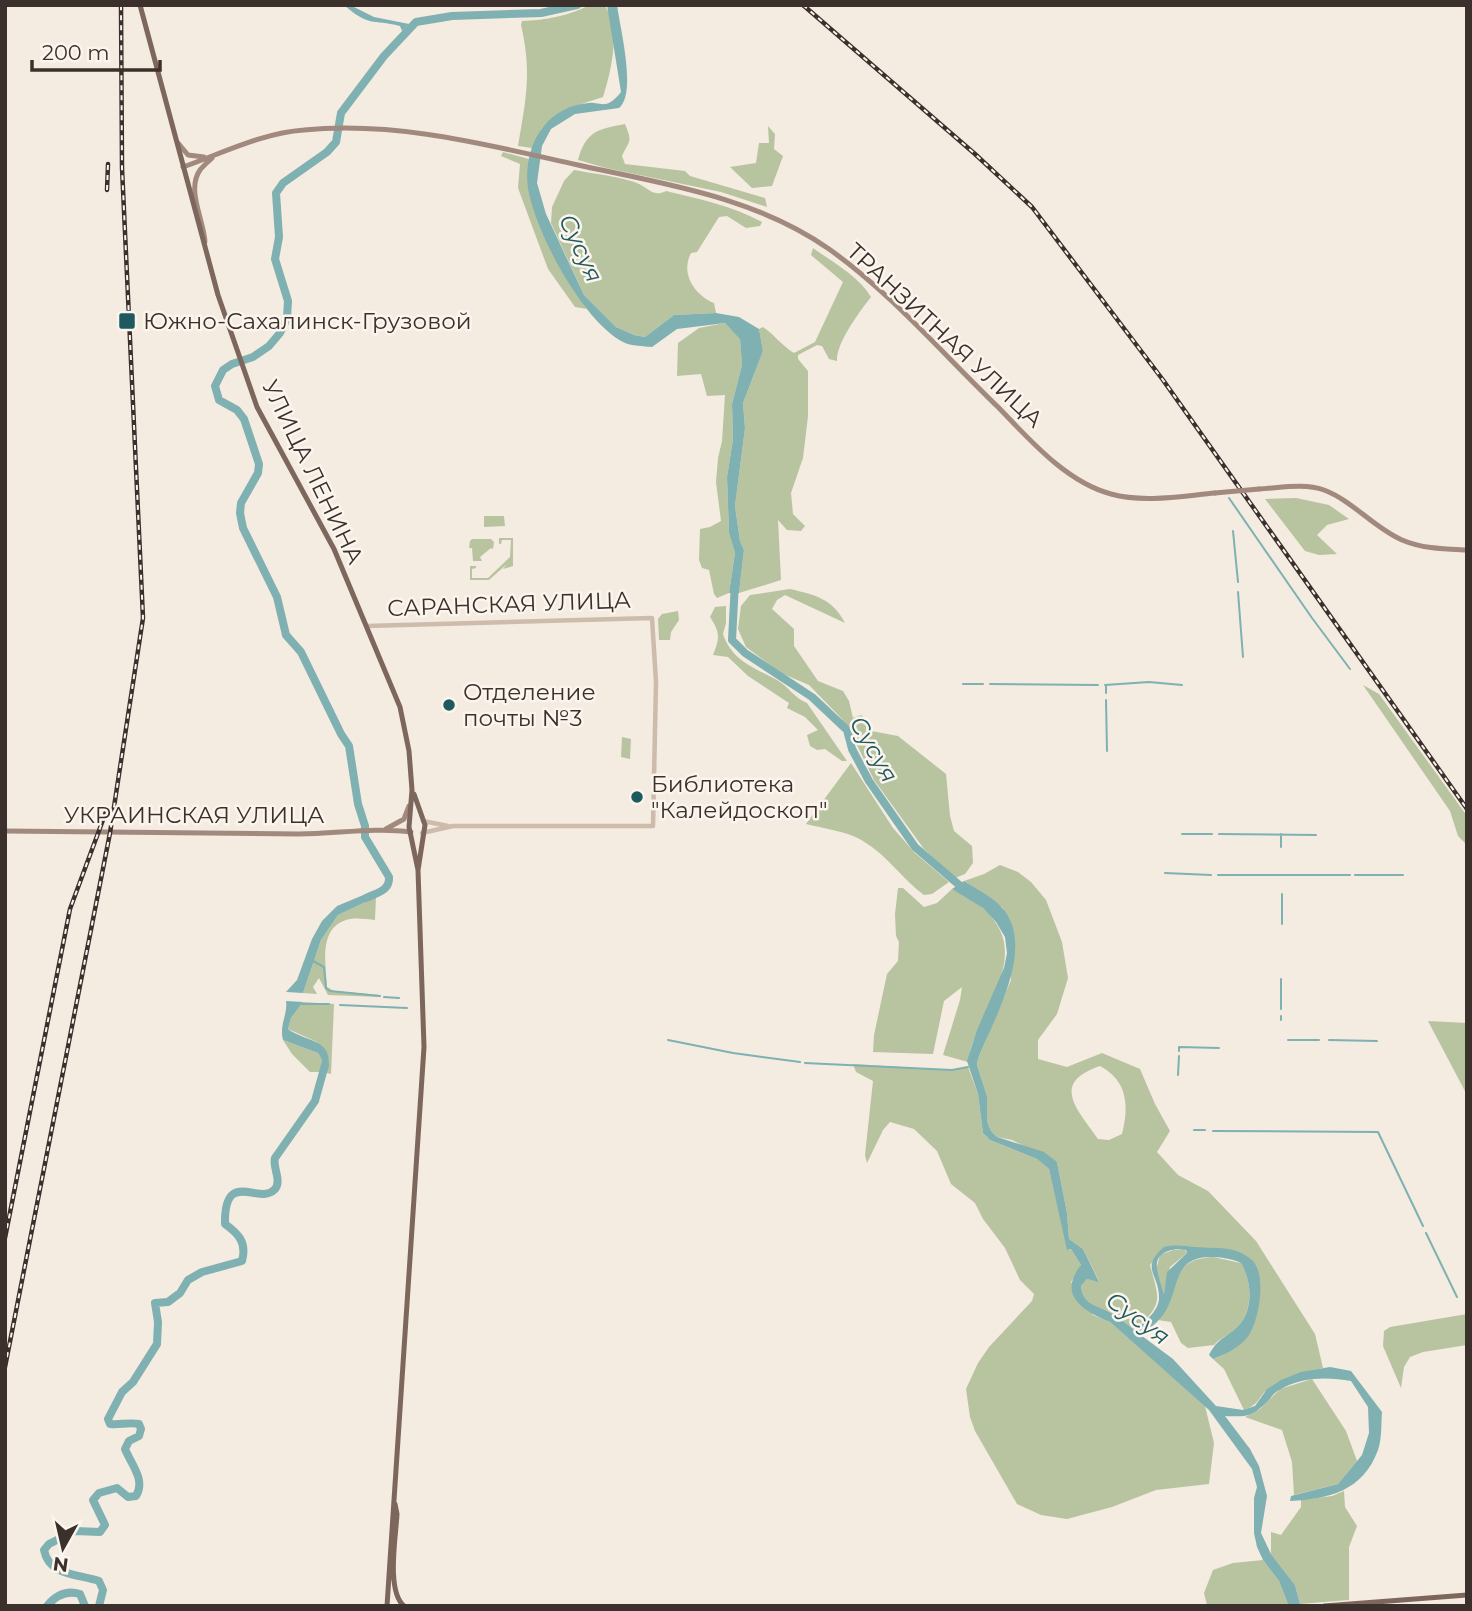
<svg xmlns="http://www.w3.org/2000/svg" width="1472" height="1611" viewBox="0 0 1472 1611" font-family="Montserrat,sans-serif">
<style>
.green{fill:#b8c4a0;fill-rule:evenodd}
.water{fill:#7fb0b2;fill-rule:evenodd}
.lines{fill:none;stroke-linecap:round;stroke-linejoin:round}
.stream{stroke:#7fb0b2;stroke-width:2}
.river{stroke:#7fb0b2;stroke-width:8}
.tertiary{stroke:#cdbbac;stroke-width:4.5}
.secondary{stroke:#a18a7d;stroke-width:5}
.primary{stroke:#7d675c;stroke-width:5}
.rail-casing{stroke:#3b302b;stroke-width:4.5}
.rail{stroke:#fbf5ee;stroke-width:2;stroke-dasharray:5;stroke-linecap:butt}
.secondary-bridge{stroke:#a18a7d;stroke-width:5}
.poi-dot{fill:#1f5a5e;stroke:#fbf5ee;stroke-width:2.5}
.labels{text-anchor:middle;dominant-baseline:central;stroke-width:5;stroke-linejoin:round;paint-order:stroke}
.poi-label{font-size:23px;fill:#3b302b;stroke:#fbf5ee;text-anchor:start}
.street-label{font-size:23px;fill:#3b302b;stroke:#fbf5ee}
.water-label{font-size:24px;font-style:italic;fill:#1f5a5e;stroke:#fbf5ee}
</style>
<rect width="100%" height="100%" fill="#f4ebe1"/>
<path class="green" d="M590 5H604C622 27 611 72 603 97L575 106 542 128 532 148 518 146C526 99 532 72 521 25L522 21C546 20 568 16 590 5Z
M625 124C633 143 629 140 622 156L625 164 685 171 690 176 765 198 767 207 721 192 606 168 578 160C586 131 598 129 625 124Z
M768 126 775 134 774 149 783 156 772 186 752 188 730 167 756 163 759 143H769Z
M503 152 529 159C528 174 532 187 536 201 547 241 562 276 587 309L575 307 548 269 518 188 520 164 501 156Z
M574 170C590 173 630 178 641 185 650 190 655 197 666 191 699 199 733 206 762 222L760 226 746 228 727 216 719 217 697 252 691 253C680 274 695 295 714 303L716 313 674 315 645 337 634 335 616 327 584 295 551 223 552 207 564 181Z
M813 248C832 262 859 276 871 297 860 311 836 343 837 361L829 359 822 346 817 345 798 355V359L808 371V416L803 458 791 493 793 514 805 526 801 531 787 530 778 520 781 580 739 593 744 550 740 541 735 506 745 428 743 403 763 351 759 329 763 327C775 335 782 346 794 353L815 342 843 282 811 255Z
M725 323 740 338 742 365 732 404 733 439 727 477 729 533 735 553 729 593 717 598 714 594 709 570 702 568 699 560 700 529 710 527 721 521 716 482 718 458 722 441 725 395 707 396 701 374 677 376 678 343 699 328Z
M1296 498 1329 505 1349 519 1327 525 1317 535 1337 554 1319 555 1305 551 1265 499Z
M484 516H504L505 526 484 527Z
M499 538H513V566L503 569 507 564 489 580H470V566H476V568L472 569V578H488L510 557 511 540H502L501 544H499Z
M472 539H491L494 542 493 549 491 548 480 557 482 561H473L472 548H469L470 541Z
M790 589C815 595 832 598 845 623L785 595 777 600 772 609 794 629V646L818 681 843 691 849 701 853 718 861 715 866 719V730L898 736 946 774 950 816 954 831 972 846 973 863 965 874 955 878 924 849 874 780 855 741 842 719 809 685 781 673 746 647 738 629 741 606 750 595Z
M726 606V623L723 634C732 661 755 668 777 680 788 686 794 698 807 703L847 761H842L825 749 817 750 810 746 807 735 818 730 805 717 787 708 789 703 748 676 728 657 713 655C720 638 720 632 710 617L715 607Z
M678 611 679 620 671 632 670 640H659L658 619 662 614Z
M1363 685 1379 694 1467 816V845L1458 836 1450 811Z
M622 737 631 739 630 759 621 757Z
M851 763 893 828 915 853 949 882 932 894 924 895C902 879 887 855 863 841 847 831 825 829 806 824Z
M1000 865 1018 872 1031 882 1046 900 1062 942 1068 978 1057 1014 1038 1040V1059L1067 1067 1102 1053 1140 1069 1155 1104 1170 1131 1157 1152 1178 1175 1208 1191 1256 1241 1315 1334 1323 1368C1304 1372 1284 1377 1269 1388 1257 1397 1261 1404 1244 1410L1224 1369 1213 1359 1223 1355 1255 1320 1260 1295 1256 1265 1197 1247 1168 1246 1150 1265C1160 1302 1163 1303 1135 1330 1126 1324 1117 1315 1107 1311 1094 1304 1083 1304 1081 1286L1087 1279 1099 1281 1083 1249 1069 1239 1067 1213 1057 1162 1012 1140 997 1137 991 1131 987 1123V1096L977 1065 978 1059 1011 980 1003 908 964 881 984 874ZM1100 1066C1128 1081 1129 1106 1122 1134L1109 1140 1098 1139C1077 1109 1050 1083 1100 1066Z
M898 888H903L924 907 937 903 952 889C963 895 975 901 984 909 1036 958 976 1008 968 1062L943 1055 960 1000 962 987 944 1001 933 1054 873 1052 874 1035 887 974 898 961 899 942 896 936 895 914Z
M376 897 375 920C366 919 355 917 346 920 318 929 326 965 327 987L334 991 380 995V997L328 995 319 978 313 987 317 994 303 993 321 940 338 915Z
M303 1002 334 1004 331 1074 327 1073 328 1067 317 1042 288 1029 291 1018Z
M1428 1021 1467 1023V1095Z
M283 1040 318 1053 322 1060 321 1072H310L292 1054Z
M853 1064 952 1070 968 1067 978 1094 983 1133 990 1140 1037 1159 1049 1169 1068 1250 1071 1249 1081 1265 1071 1282 1093 1315 1110 1322 1205 1406 1214 1443 1209 1484 1156 1490 1112 1507 1067 1519 1041 1515 1017 1504 975 1431 970 1417 966 1389 978 1363 989 1347 1032 1301 1034 1294 1020 1280 1005 1248 983 1219 975 1203 951 1184 937 1151 914 1129 890 1122 883 1130 867 1163 865 1155 873 1081 856 1072Z
M1173 1250 1184 1249 1187 1253 1170 1267 1164 1294 1156 1270 1160 1255Z
M1213 1257 1241 1263C1253 1284 1254 1315 1232 1332 1225 1337 1220 1338 1214 1345L1188 1348 1181 1343 1171 1322 1158 1320C1184 1291 1164 1260 1213 1257Z
M1467 1314V1345L1423 1352 1410 1357 1404 1367 1401 1388 1383 1346 1384 1331 1390 1327Z
M1312 1379 1346 1431 1357 1461 1338 1484 1294 1495 1292 1462 1282 1430 1245 1417 1260 1409 1280 1389Z
M1344 1491 1345 1507 1357 1526 1349 1547V1600L1300 1604 1295 1585 1271 1554V1532L1281 1535 1301 1507V1500L1332 1496Z
M1263 1560 1279 1581 1288 1604 1207 1605 1204 1593 1213 1570 1233 1563Z"/>
<path class="water" d="M344 5H350L374 17 409 24 402 31 400 26C372 19 369 27 344 5Z
M607 5H617C620 28 637 93 619 108L575 114 551 129 542 146 537 183 546 214 584 295 616 327 634 335 645 337 674 315 716 313 739 317 759 329 763 351 743 403 745 428 735 506 740 541 744 550 739 593H729L735 553 729 533 727 477 733 439 732 404 742 365 740 339 725 323 677 329 652 347C643 346 632 346 625 343 584 324 535 232 528 188 525 168 530 143 543 127 554 113 571 104 589 103 596 102 601 106 609 103 613 101 618 96 621 92Z
M964 881C976 889 995 898 1004 910 1035 950 994 1018 978 1059L977 1065 987 1096V1122L991 1131 997 1137 1044 1152 1057 1162 1067 1213 1069 1239 1083 1249 1099 1282 1087 1279 1081 1286C1083 1304 1094 1304 1107 1311 1117 1315 1126 1324 1135 1330 1144 1322 1158 1312 1159 1299 1160 1274 1139 1269 1164 1247 1175 1244 1185 1246 1196 1247 1217 1249 1236 1245 1253 1261 1267 1276 1259 1325 1246 1339 1238 1348 1224 1355 1213 1359L1209 1355C1217 1340 1221 1340 1233 1331 1254 1315 1253 1284 1241 1263 1231 1258 1219 1257 1208 1257 1172 1259 1180 1288 1165 1312 1159 1322 1149 1328 1142 1336L1173 1359 1216 1406 1243 1410 1255 1406 1267 1389 1281 1380 1301 1372 1330 1367 1351 1371 1382 1412C1381 1424 1382 1439 1378 1450 1363 1491 1329 1499 1290 1501L1291 1496 1338 1484 1362 1455 1369 1433 1368 1407 1351 1381C1327 1377 1303 1377 1281 1389 1276 1391 1272 1396 1269 1400 1252 1417 1248 1417 1225 1416L1250 1449 1259 1466 1267 1496 1261 1533 1271 1554 1295 1585 1300 1604H1288L1279 1581 1263 1560 1257 1547 1254 1533V1498L1257 1487 1252 1469 1209 1410 1110 1322C1083 1311 1057 1295 1081 1265L1071 1249 1067 1250 1049 1169 1037 1159 990 1140 983 1133 978 1094 967 1061 977 1030 1004 968 1007 953 1005 937 996 922 983 908 952 889ZM1179 1249 1186 1250 1187 1253 1167 1272 1164 1294C1158 1273 1146 1252 1179 1249Z
M373 891 376 897 338 915 321 940 303 993 286 992 297 980 312 939 322 921 337 906Z
M286 1001 303 1002 291 1018 288 1029C307 1043 336 1038 327 1073L321 1072 322 1060 318 1053 283 1040C279 1025 288 1014 286 1001Z"/>
<g class="lines">
<path class="stream" d="M1229 498 1312 618 1350 669
M1233 531 1238 582
M1238 592 1243 657
M963 684H983
M990 684 1098 685
M1105 685 1149 682 1182 685
M1106 685V693
M1106 700 1107 751
M1182 834H1212
M1219 834 1316 835
M1281 834V847
M1165 873 1211 875
M1218 875H1350
M1355 875H1403
M1282 924V894
M313 961 324 967 326 988 330 991 380 996
M384 997 399 998
M302 1004H329
M340 1005 407 1008
M1281 1009V979
M1281 1020V1016
M668 1040 733 1053 800 1062
M1288 1040H1319
M1329 1040 1377 1041
M1179 1051V1047L1219 1048
M805 1063 952 1070 968 1067
M1178 1075 1179 1056
M1194 1130H1205
M1213 1131 1378 1132 1423 1226
M1426 1233 1457 1297"/>
<path class="river" d="M735 582 732 640 745 653 812 697 847 730 852 749 869 781 915 847 965 890
M366 898C376 893 390 891 389 877L365 837V826L358 804 349 746 341 734 301 652 286 635 277 597 243 528 240 513 241 503 258 473 259 464 244 419 237 410 219 400 215 386 223 370 232 364 253 357 269 346 280 333 287 318 288 301 275 259 279 237 276 193 283 183 327 152 336 142 341 113 384 56 416 22 452 16 541 13 577 5
M47 1606C56 1595 67 1590 80 1594L85 1606
M99 1606 103 1590 99 1581C78 1574 49 1576 44 1550L49 1544 75 1531 100 1532 105 1525 93 1500 99 1493 117 1488 128 1497 136 1496C146 1480 131 1464 125 1449L129 1441 139 1436 141 1429 139 1424C128 1422 121 1425 110 1424L108 1419 122 1392 133 1382 157 1344 158 1322 155 1303 168 1302 180 1293 188 1280 202 1272 242 1261C247 1243 239 1234 225 1224 224 1168 259 1205 274 1190 283 1182 272 1167 275 1158L315 1101 325 1065"/>
<path class="tertiary" d="M367 626 652 618 656 682 653 826H453L422 833
M423 821 448 826"/>
<path class="secondary" d="M178 143 188 155 204 157
M183 167C223 153 262 133 304 130 397 121 488 145 578 165 665 184 755 197 829 249 891 293 943 354 998 407 1030 440 1066 482 1111 494 1144 503 1182 496 1215 493
M205 242C204 220 186 190 200 170 203 166 208 162 212 158
M1259 489C1280 488 1304 483 1324 490 1353 501 1374 528 1402 540 1423 549 1445 549 1467 550
M386 829 404 819 409 806
M5 831C103 832 201 833 299 834 336 834 374 827 411 832"/>
<path class="primary" d="M140 5 218 295 257 407 334 549 400 707 409 751 412 790 409 827 418 870
M395 1504 397 1514C396 1536 386 1591 404 1606
M387 1606 424 1047 418 870 425 825 414 794
M1324 1606 1467 1595"/>
<defs>
<path id="rail" d="M803 5 975 154 1032 207 1163 380 1467 809
M107 190 108 164
M5 1238 70 909 107 809
M5 1367 110 833 143 618 122 168 121 5"/>
</defs>
<use href="#rail" class="rail-casing"/>
<use href="#rail" class="rail"/>
<path class="secondary-bridge" d="M1215 493 1259 489"/>
</g>
<g class="poi-dot">
<rect x="118" y="312" width="18" height="18" rx="3.5"/>
<circle cx="449" cy="705" r="7"/>
<circle cx="637" cy="797" r="7"/>
</g>
<g class="labels">
<g class="poi-label">
<text x="143" y="321">Южно-Сахалинск-Грузовой</text>
<text x="463" y="692">Отделение<tspan x="463" dy="26">почты №3</tspan></text>
<text x="651" y="784">Библиотека<tspan x="651" dy="26">"Калейдоскоп"</tspan></text>
</g>
<g class="street-label">
<text transform="translate(945 335) rotate(43)">ТРАНЗИТНАЯ УЛИЦА</text>
<text transform="translate(313 472) rotate(64)">УЛИЦА ЛЕНИНА</text>
<text transform="translate(509 604) rotate(-2)">САРАНСКАЯ УЛИЦА</text>
<text x="194" y="815">УКРАИНСКАЯ УЛИЦА</text>
</g>
<g class="water-label">
<text transform="translate(581 248) rotate(65)">Сусуя</text>
<text transform="translate(874 749) rotate(60)">Сусуя</text>
<text transform="translate(1138 1318) rotate(36)">Сусуя</text>
</g>
</g>
<rect width="1472" height="1611" fill="none" stroke="#3b302b" stroke-width="14"/>
<g transform="translate(63 1548) rotate(188)" stroke="#fbf5ee" stroke-width="5" paint-order="stroke">
<path d="M0-5L12 26L0 18L-12 26Z" fill="#3b302b"/>
<text y="-10" font-size="19" font-weight="bold" text-anchor="middle" fill="#3b302b">N</text>
</g>
<path d="M32 60v10h128v-10" fill="none" stroke="#3b302b" stroke-width="3.5"/>
<text x="42" y="60" font-size="21" fill="#3b302b" stroke="#fbf5ee" stroke-width="5" paint-order="stroke">200 m</text>
</svg>
